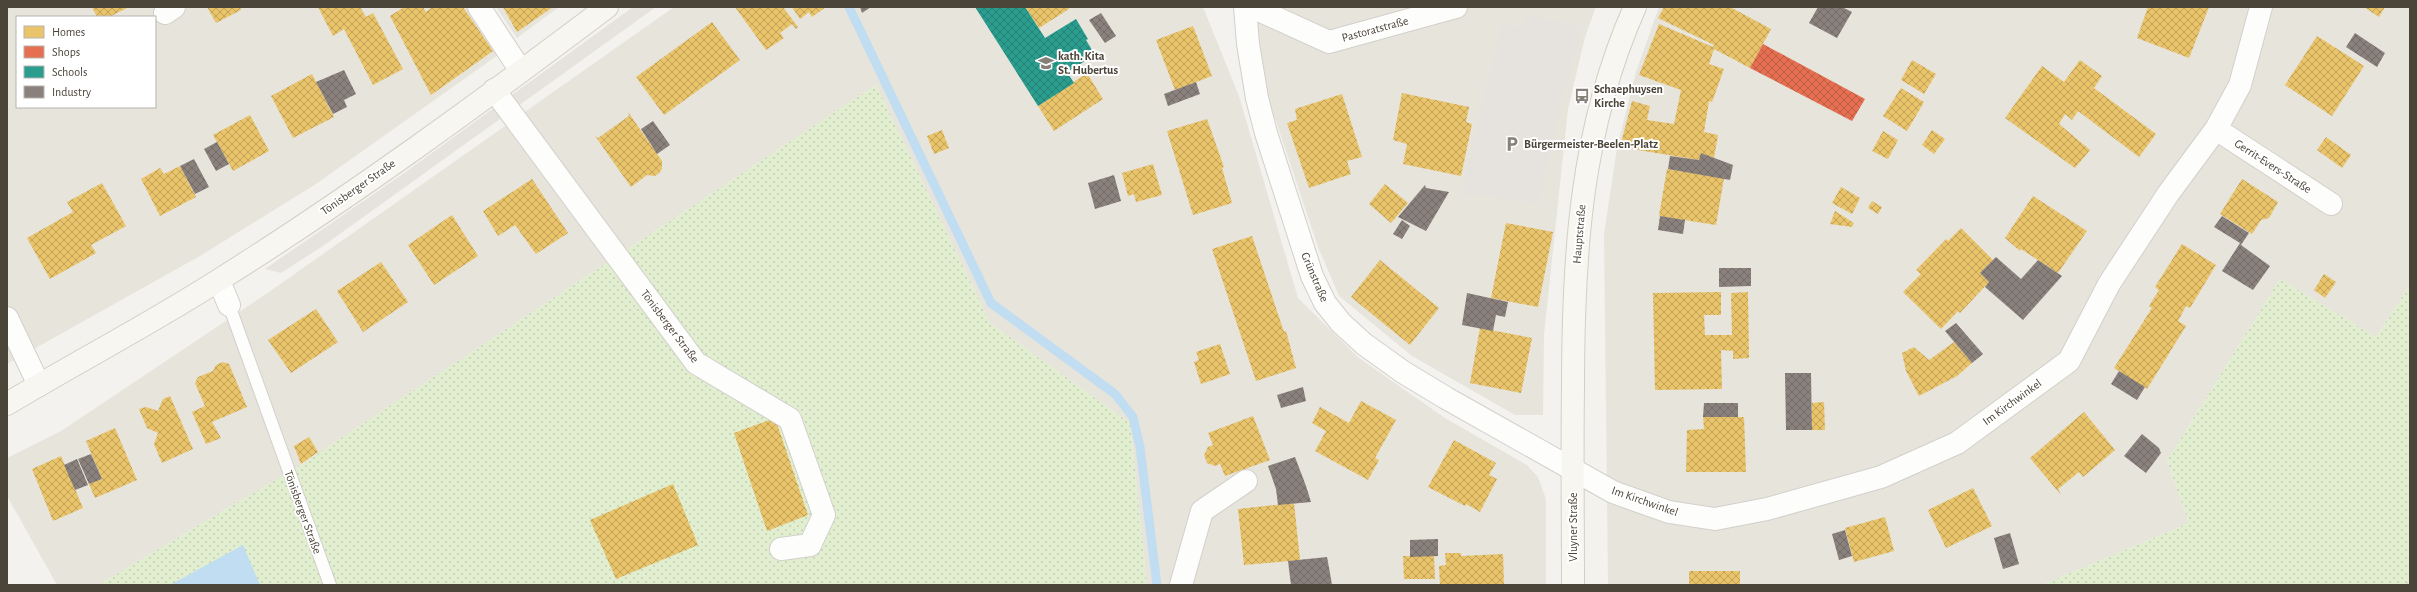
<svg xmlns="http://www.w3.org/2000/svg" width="2417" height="592" viewBox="0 0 2417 592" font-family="'Alegreya Sans',sans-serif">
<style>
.residential{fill:#e7e4dc;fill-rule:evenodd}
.grass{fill:url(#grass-dots)}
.parking{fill:#e6e3df}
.water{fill:#c0ddf1}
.homes{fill:url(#homes-cross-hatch)}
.shops{fill:url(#shops-cross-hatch)}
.schools{fill:url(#schools-cross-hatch)}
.industry{fill:url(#industry-cross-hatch)}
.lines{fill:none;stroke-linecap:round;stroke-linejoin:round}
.stream{stroke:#c0ddf1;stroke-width:9}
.lane-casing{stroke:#d2d0cb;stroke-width:14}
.street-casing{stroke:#d2d0cb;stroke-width:24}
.secondary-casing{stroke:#d3cfc5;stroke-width:24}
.path{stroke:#d3d2cc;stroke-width:2.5;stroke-dasharray:2 2;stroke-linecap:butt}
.lane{stroke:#fdfdfc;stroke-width:12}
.street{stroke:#fdfdfc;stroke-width:22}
.secondary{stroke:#f7f6f1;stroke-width:22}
.labels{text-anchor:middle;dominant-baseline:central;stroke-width:4;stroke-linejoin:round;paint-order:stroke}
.street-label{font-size:12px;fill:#4b4439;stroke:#fff}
.poi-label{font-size:12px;font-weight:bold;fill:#4b4439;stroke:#fff;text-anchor:start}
</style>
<defs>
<pattern id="grass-dots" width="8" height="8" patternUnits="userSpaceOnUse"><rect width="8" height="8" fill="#e1eecf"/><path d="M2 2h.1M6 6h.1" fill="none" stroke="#c3cdb2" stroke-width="1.8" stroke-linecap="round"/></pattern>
<pattern id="homes-cross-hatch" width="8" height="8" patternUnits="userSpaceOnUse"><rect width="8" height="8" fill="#e9c46a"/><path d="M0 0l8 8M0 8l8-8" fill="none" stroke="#bfa158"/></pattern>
<pattern id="shops-cross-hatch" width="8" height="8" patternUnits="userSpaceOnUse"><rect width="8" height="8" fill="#e76f51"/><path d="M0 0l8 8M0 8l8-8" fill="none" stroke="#bd5d44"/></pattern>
<pattern id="schools-cross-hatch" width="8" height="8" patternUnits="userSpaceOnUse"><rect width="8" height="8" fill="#2a9d8f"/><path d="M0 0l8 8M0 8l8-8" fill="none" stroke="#268276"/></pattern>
<pattern id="industry-cross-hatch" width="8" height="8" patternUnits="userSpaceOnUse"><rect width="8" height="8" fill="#8a817c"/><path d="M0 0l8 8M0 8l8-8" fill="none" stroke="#736b67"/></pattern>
</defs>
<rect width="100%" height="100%" fill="#f4f2ee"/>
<path class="residential" d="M7 7H468L498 55 316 184 200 256 7 364ZM17 17H155V107H17Z
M496 7H559L517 38Z
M674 7H1203L1239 96 1298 298 1359 358 1445 418 1527 465 1538 477 1546 499V585H1147L1130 423 990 323 876 85 299 466 98 585H57L7 496V458L61 431 269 292Z
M1251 7H1596L1585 37 1568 109 1544 335 1543 415H1515L1412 356 1339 296 1318 247 1265 88Z
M1659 7H2410V285L2376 337 2280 279 2167 461 2189 523 2042 585H1608L1604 234 1617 148 1636 72Z"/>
<path class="grass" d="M876 85 990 323 1130 423 1147 585H98L299 466Z
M2280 279 2376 337 2410 285V585H2042L2189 523 2167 461Z"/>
<path class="parking" d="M633 7H656L323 246 281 273 265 269 407 171Z
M1527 15 1583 27 1563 95 1539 204 1461 193 1501 23 1524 28Z"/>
<path class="water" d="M243 545 260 585H170Z"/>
<path class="homes" d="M92 7H129L109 17H97Z
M207 7H240L241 10 216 23Z
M318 7H360L366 17 373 13 403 69 373 85 344 29 333 36Z
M404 7H423L426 12 432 7H463L493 51 431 95 390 16Z
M503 7H553L517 32Z
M735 7H783L798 27 796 29 792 24 780 33 784 38 766 50Z
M792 7H826L812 17 809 12 800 19Z
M1025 7H1068L1069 9 1039 28Z
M1664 7H1730L1771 29 1750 68 1714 49 1709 64 1724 69 1712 102 1709 101 1704 132 1718 135 1714 158 1701 153 1699 160 1620 147 1632 101 1650 106 1647 120 1674 124 1681 90 1639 75 1659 24 1713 47 1714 45 1658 18Z
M2148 7H2209L2189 58 2137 38Z
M2364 7H2385L2379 17Z
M712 22 740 60 664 115 636 77Z
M1193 26 1212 76 1175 90 1156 40Z
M2317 36 2364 66 2332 116 2285 85Z
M1912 60 1936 74 1924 94 1901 80Z
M2080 60 2102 76 2094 88 2156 134 2139 157 2078 111 2072 120 2065 114 2059 124 2090 150 2075 168 2005 118 2042 66 2064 82Z
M1087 73 1103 99 1054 131 1038 106Z
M312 74 334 117 293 138 271 96Z
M1901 88 1924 102 1907 131 1883 116Z
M1402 93 1469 107 1466 122 1472 124 1461 176 1403 164 1407 144 1393 140Z
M1342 94 1362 157 1347 161 1351 174 1309 188 1287 123 1297 120 1295 109Z
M628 112 662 161V169L659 173 655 176 647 175 631 187 595 136 598 138 629 116Z
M250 115 269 151 233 171 213 135Z
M1207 119 1224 167 1222 168 1232 203 1193 215 1167 131Z
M942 130 949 148 934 154 927 136Z
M1932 130 1945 139 1934 154 1922 145Z
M1883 131 1898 140 1888 159 1872 151Z
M2326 137 2351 155 2342 168 2317 150Z
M1153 164 1162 195 1136 202 1134 194 1128 196 1122 173Z
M180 166 196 197 160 216 141 179 160 168 164 174Z
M1667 169 1724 178 1716 225 1659 216Z
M532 179 568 233 536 254 515 225 498 236 483 211Z
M2242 179 2278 202 2269 218 2261 220 2252 234 2220 214Z
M102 183 126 226 91 245 96 253 50 279 27 238 73 212 67 202Z
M1385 184 1408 203 1391 223 1369 204Z
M1841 187 1860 198 1852 214 1832 203Z
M2033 196 2087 231 2058 273 2021 249 2020 251 2005 238Z
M1872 201 1882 207 1878 214 1868 208Z
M1835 211 1854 223 1852 227 1830 224Z
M452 215 478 256 434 285 408 245Z
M1506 223 1553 232 1538 307 1491 298Z
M1961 228 1993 260 1980 273 1989 282 1960 313 1958 311 1941 329 1903 292 1921 274 1916 270 1946 239 1948 241Z
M1252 236 1284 332 1286 331 1296 368 1256 381 1212 249Z
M2182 244 2216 265 2190 308 2186 306 2178 321 2186 326 2147 389 2114 368 2152 308 2149 306 2159 290 2155 287Z
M1380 260 1439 308 1410 345 1351 297Z
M381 262 408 302 363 332 337 291Z
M2324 274 2336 282 2325 298 2314 290Z
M1721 292V315H1704L1705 335H1732L1731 293 1748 292 1749 358 1733 359V351L1721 350 1722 389 1655 390 1653 293Z
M316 309 338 342 291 373 268 340Z
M1480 328 1532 338 1521 393 1470 383Z
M1954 342 1972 363 1957 376 1919 396 1906 371 1902 353 1914 347 1929 360Z
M1220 344 1230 374 1201 384 1194 362 1199 360 1196 352Z
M223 362 229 364 247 407 212 422 221 438 206 444 192 412 205 406 195 383 198 377 213 371 216 365Z
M170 396 193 449 162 463 154 444 158 433 147 428 139 409 146 407 158 411 163 399Z
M1361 401 1396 420 1375 458 1379 460 1368 480 1315 451 1326 431 1312 423 1320 407 1349 423Z
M1824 402 1825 430H1812V403Z
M2084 412 2115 450 2083 477 2079 472 2058 489 2061 495 2030 458Z
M1253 416 1270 460 1225 476 1220 464 1215 466 1207 463 1204 455 1208 447 1213 445 1208 433Z
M1703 417H1744L1746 472H1686L1687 430 1704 429Z
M775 418 808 515 767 531 734 433Z
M115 428 137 480 95 498 89 484 102 479 86 441Z
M309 437 318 452 301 464 294 446Z
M1454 440 1496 463 1489 475 1497 479 1480 512 1466 504 1465 506 1428 487Z
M61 456 83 508 53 521 32 469Z
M673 484 698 545 616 579 590 520Z
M1973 488 1992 526 1946 548 1928 510Z
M1294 503 1300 560 1244 565 1238 509Z
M1885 517 1894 551 1854 562 1845 528Z
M1445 553H1461V556L1503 554 1504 585H1440L1439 566 1446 565Z
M1403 556H1434L1435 579H1404Z
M1689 571H1740V585H1689Z"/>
<path class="shops" d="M1763 44 1865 99 1852 121 1750 68Z"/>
<path class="schools" d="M975 7H1025L1045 38 1076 19 1088 39 1086 40 1095 55 1067 72 1074 83 1038 106Z"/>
<path class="industry" d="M860 7H871L862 13Z
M1818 7H1842L1852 12 1837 38 1809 23Z
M1101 13 1116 36 1105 43 1089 20Z
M2355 33 2385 53 2377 67 2346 47Z
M344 70 356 94 344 100 347 107 333 114 316 82Z
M1196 82 1200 94 1168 106 1164 94Z
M653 121 670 145 657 154 641 129Z
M217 142 229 164 216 171 204 149Z
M1701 153 1733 165 1730 180 1668 169 1670 156 1699 160Z
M194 159 209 187 195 194 180 166Z
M1114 175 1121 201 1095 209 1088 183Z
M1425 185 1426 188 1449 192 1426 231 1398 217Z
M1660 216 1685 220 1683 234 1658 230Z
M2222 216 2249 233 2241 245 2270 266 2253 290 2222 271 2240 243 2214 227Z
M1402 220 1410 226 1402 239 1393 234Z
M1996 257 2021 279 2038 260 2062 276 2023 320 1985 287 1989 282 1980 273Z
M1719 268H1751V286L1719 287Z
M1467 293 1508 302 1505 317 1496 315 1493 331 1462 325Z
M1956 323 1983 354 1972 363 1945 331Z
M2119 371 2145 387 2137 400 2111 384Z
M1785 373H1811L1812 430H1786Z
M1303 387 1306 401 1281 408 1277 395Z
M1704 403H1738V417H1703Z
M2142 434 2159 448 2161 453 2146 473 2124 456Z
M91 454 102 479 89 484 78 459Z
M1295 457 1306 486 1280 489 1306 486 1311 502 1278 505 1276 489 1268 466Z
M77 459 88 485 75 490 64 465Z
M1845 530 1852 556 1839 560 1832 534Z
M2010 533 2019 564 2003 569 1994 538Z
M1438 539V556L1410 557V540Z
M1327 557 1330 573 1324 574 1330 573 1332 585H1291L1288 561Z"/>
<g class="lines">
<path class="stream" d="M849 7 991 303 1115 394 1133 417 1140 447 1157 585"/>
<defs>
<path id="lane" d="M229 305 330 585"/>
<path id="street" d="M479 7 521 71
M1245 7 1248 44 1257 98 1266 133 1312 276 1325 303 1341 323 1364 344 1403 372 1446 398 1613 492 1669 512 1715 519 1767 509 1881 477 1957 443 2069 361 2109 284 2168 194 2216 129 2240 85 2261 7
M1252 7 1329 42 1456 7
M165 13 174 7
M494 90 696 363 790 419 824 515 810 545 781 549
M2216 129 2331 204
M219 281 229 305
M7 318 39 385
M1181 585 1202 511 1246 481"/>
<path id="secondary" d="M7 404C77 362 150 324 219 280 353 196 481 102 607 7
M1573 585C1573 520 1572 454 1573 389 1573 257 1580 130 1635 7"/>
</defs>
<use href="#lane" class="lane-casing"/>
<use href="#street" class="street-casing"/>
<use href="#secondary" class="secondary-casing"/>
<path class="path" d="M2407 585 2410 582"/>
<use href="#lane" class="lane"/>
<use href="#street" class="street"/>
<use href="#secondary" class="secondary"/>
</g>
<defs>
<symbol id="school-bare" viewBox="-9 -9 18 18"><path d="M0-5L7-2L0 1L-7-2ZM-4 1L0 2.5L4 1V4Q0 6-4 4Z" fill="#868178" stroke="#fff" stroke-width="2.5" paint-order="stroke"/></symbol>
<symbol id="bus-bare" viewBox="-9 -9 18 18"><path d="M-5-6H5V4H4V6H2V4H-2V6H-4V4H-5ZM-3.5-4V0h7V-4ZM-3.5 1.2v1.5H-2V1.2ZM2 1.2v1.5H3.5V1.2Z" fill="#868178" stroke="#fff" stroke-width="2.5" paint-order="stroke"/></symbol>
<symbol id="parking-bare" viewBox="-9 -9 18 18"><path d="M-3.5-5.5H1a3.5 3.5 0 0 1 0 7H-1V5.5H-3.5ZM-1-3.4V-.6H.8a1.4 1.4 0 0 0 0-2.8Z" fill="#868178" stroke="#fff" stroke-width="2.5" paint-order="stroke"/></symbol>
</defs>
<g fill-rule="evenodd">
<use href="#school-bare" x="1035" y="52" width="22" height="22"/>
<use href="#bus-bare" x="1571" y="85" width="22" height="22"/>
<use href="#parking-bare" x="1501" y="133" width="22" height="22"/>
</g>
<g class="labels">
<g class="street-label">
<text transform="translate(1375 29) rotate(-15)">Pastoratstraße</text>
<text transform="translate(2273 166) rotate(33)">Gerrit-Evers-Straße</text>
<text transform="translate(358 187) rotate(-35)">Tönisberger Straße</text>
<text transform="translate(1579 234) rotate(-85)">Hauptstraße</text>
<text transform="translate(1315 277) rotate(67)">Grünstraße</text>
<text transform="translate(670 326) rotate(53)">Tönisberger Straße</text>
<text transform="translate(2012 402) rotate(-36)">Im Kirchwinkel</text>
<text transform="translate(1645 501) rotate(19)">Im Kirchwinkel</text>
<text transform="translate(303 512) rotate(70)">Tönisberger Straße</text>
<text transform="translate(1573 527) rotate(-90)">Vluyner Straße</text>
</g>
<g class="poi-label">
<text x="1058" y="56">kath. Kita<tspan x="1058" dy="14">St. Hubertus</tspan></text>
<text x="1594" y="89">Schaephuysen<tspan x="1594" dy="14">Kirche</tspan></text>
<text x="1524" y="144">Bürgermeister-Beelen-Platz</text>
</g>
</g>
<rect width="2417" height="592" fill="none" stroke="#4b4439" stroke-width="16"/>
<rect x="16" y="16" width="140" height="92" fill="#ffffff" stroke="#b7b4b0"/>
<rect x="24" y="26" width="20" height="12" fill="#e9c46a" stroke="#b7b4b0"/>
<text x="52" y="36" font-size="12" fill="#4b4439">Homes</text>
<rect x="24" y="46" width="20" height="12" fill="#e76f51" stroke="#b7b4b0"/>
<text x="52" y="56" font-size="12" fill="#4b4439">Shops</text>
<rect x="24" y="66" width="20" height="12" fill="#2a9d8f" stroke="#b7b4b0"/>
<text x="52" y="76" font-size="12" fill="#4b4439">Schools</text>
<rect x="24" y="86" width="20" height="12" fill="#8a817c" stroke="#b7b4b0"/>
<text x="52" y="96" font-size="12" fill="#4b4439">Industry</text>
</svg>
